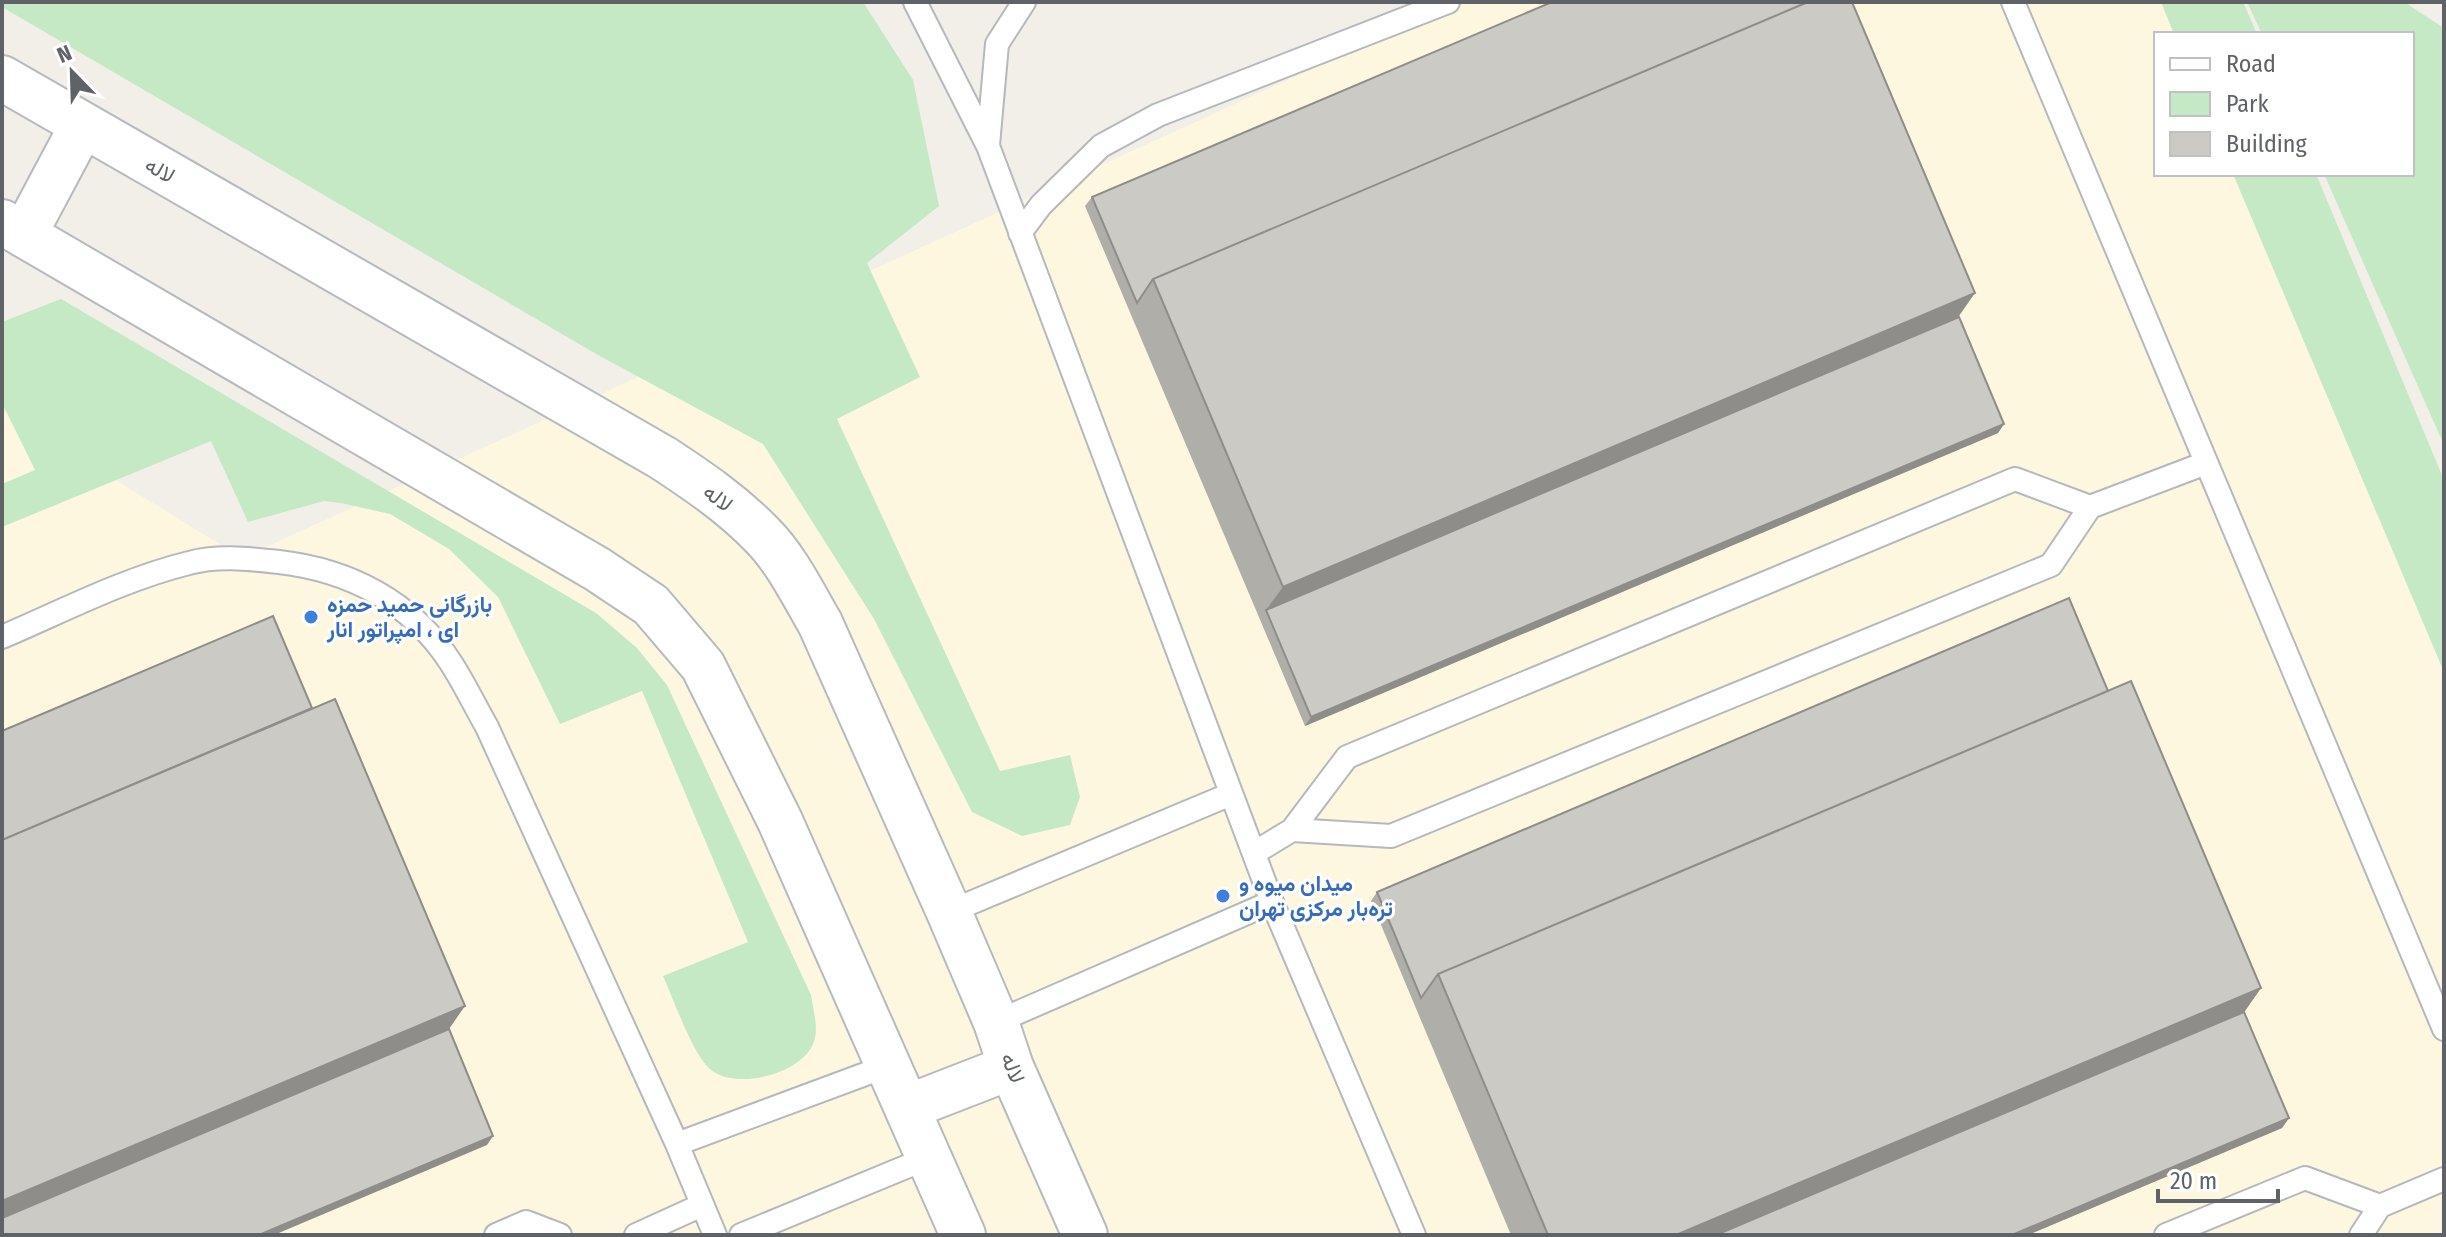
<svg xmlns="http://www.w3.org/2000/svg" width="2446" height="1237" viewBox="0 0 2446 1237" font-family="'Fira Sans Condensed',Vazirmatn,sans-serif">
<style>
.commercial{fill:#fef7e0}
.green{fill:#c5e8c5}
.lines{fill:none;stroke-linecap:round;stroke-linejoin:round}
.lane-casing{stroke:#b5b8bc;stroke-width:26}
.secondary-casing{stroke:#b6babf;stroke-width:48}
.lane{stroke:#fff;stroke-width:22}
.secondary{stroke:#fff;stroke-width:44}
.wall{fill:#afaea9}
.shaded-wall{fill:#8f8d8a}
.building{fill:#cccac5;stroke:#8f8d8a;stroke-width:2}
.shop-dot{fill:#3f7fe0;stroke:#fff;stroke-width:3}
.labels{text-anchor:middle;dominant-baseline:central;stroke-width:6;stroke-linejoin:round;paint-order:stroke}
.street-label{font-size:22px;fill:#5f6368;stroke:#fff}
.shop-label{font-size:22px;font-weight:bold;fill:#366cbe;stroke:#fff;text-anchor:start}
</style>
<rect width="100%" height="100%" fill="#f1efe8"/>
<path class="commercial" d="M1458 2H2235L2249 34H2156V174H2309L2444 489V1235H2V410L242 558Z"/>
<path class="green" d="M2 2H863L913 80 939 206 867 263 920 377 837 419 1000 771 1070 755 1080 797 1070 825 1022 836 972 812 874 619 763 444 598 355 2 7Z
M2161 2H2243L2257 34H2174Z
M2247 2H2404L2444 28V445L2324 174H2412V34H2262Z
M2233 174H2316L2444 480V672Z
M61 299 596 613 637 648 667 685 811 995C813 1008 818 1025 815 1038 808 1073 736 1092 710 1069 692 1053 674 1000 663 976L748 942 642 691 560 724 498 597 449 549 390 514 341 503 324 501 248 522 211 441 2 527V484L35 470 2 403V322Z"/>
<g class="lines">
<defs>
<path id="lane" d="M915 2 988 146 1272 902 1414 1235
M2013 2 2444 1029
M988 145 997 44 1024 2
M1020 233 1041 205 1101 146 1158 115 1448 2
M2090 507 2015 479 1347 757 1292 830 1391 836 2051 565 2090 507 2206 463
M2 637C63 611 124 579 189 563 218 555 250 559 279 562 349 570 412 602 451 663 464 683 475 706 487 727L677 1144 715 1235
M1254 853 1292 830
M949 912 1231 794
M996 1022 1272 902
M677 1144 887 1066
M496 1235 526 1222 560 1235
M636 1235 702 1205
M741 1235 930 1157
M2166 1235 2305 1178 2380 1206
M2361 1235 2380 1206 2444 1179"/>
<path id="secondary" d="M2 78 663 458C698 481 732 504 762 535 786 559 803 594 820 623L949 912 996 1022 1011 1067 1085 1235
M2 222 597 569 651 605 703 666 780 821 963 1235
M24 235 82 126
M908 1107 1011 1067"/>
</defs>
<use href="#lane" class="lane-casing"/>
<use href="#secondary" class="secondary-casing"/>
<use href="#lane" class="lane"/>
<use href="#secondary" class="secondary"/>
</g>
<path class="wall" d="M1092 197 1959 317 2004 424 1998 433 1305 726 1085 206Z
M2108 691 2261 988 2244 1012 2289 1118 2282 1128 2028 1235H1511L1371 901 1377 892Z"/>
<path class="shaded-wall" d="M1975 293 1952 326 1266 610 1283 587Z
M2004 424 1998 433 1305 726 1311 717Z
M2261 988 2238 1021 1731 1235H1676Z
M465 1006 442 1039 2 1225V1201Z
M2289 1118 2282 1128 2028 1235H2012Z
M493 1136 487 1145 274 1235H259Z"/>
<path class="building" d="M1552 2H1808L1153 279 1137 303 1092 197Z
M1808 2H1852L1975 293 1283 587 1153 279Z
M1959 317 2004 424 1311 717 1266 610Z
M2069 598 2108 691 1438 974 1421 998 1377 892Z
M273 616 312 708 2 840V731Z
M2131 681 2261 988 1676 1235H1548L1438 974Z
M335 699 465 1006 2 1201V840Z
M2244 1012 2289 1118 2012 1235H1716Z
M449 1029 493 1136 259 1235H2V1218Z"/>
<g class="shop-dot">
<circle cx="311" cy="617" r="8"/>
<circle cx="1223" cy="896" r="8"/>
</g>
<g class="labels">
<g class="street-label">
<text transform="translate(160 170) rotate(30)">لاله</text>
<text transform="translate(718 498) rotate(38)">لاله</text>
<text transform="translate(1013 1068) rotate(69)">لاله</text>
</g>
<g class="shop-label">
<text x="327" y="604">بازرگانی حمید حمزه<tspan x="327" dy="25">ای ، امپراتور انار</tspan></text>
<text x="1239" y="883">میدان میوه و<tspan x="1239" dy="25">تره‌بار مرکزی تهران</tspan></text>
</g>
</g>
<rect width="2446" height="1237" fill="none" stroke="#5f6368" stroke-width="8"/>
<rect x="2154" y="32" width="260" height="144" fill="#ffffff" stroke="#bfc1c3" stroke-width="2"/>
<rect x="2170" y="58" width="40" height="12" fill="#ffffff" stroke="#bfc1c3" stroke-width="2"/>
<text x="2226" y="72" font-size="24" fill="#5f6368">Road</text>
<rect x="2170" y="92" width="40" height="24" fill="#c5e8c5" stroke="#bfc1c3" stroke-width="2"/>
<text x="2226" y="112" font-size="24" fill="#5f6368">Park</text>
<rect x="2170" y="132" width="40" height="24" fill="#cccac5" stroke="#bfc1c3" stroke-width="2"/>
<text x="2226" y="152" font-size="24" fill="#5f6368">Building</text>
<g transform="translate(72 72) rotate(337)" stroke="#ffffff" stroke-width="6" paint-order="stroke">
<path d="M0-6L14 30L0 20L-14 30Z" fill="#5f6368"/>
<text y="-12" font-size="22" font-weight="bold" text-anchor="middle" fill="#5f6368">N</text>
</g>
<path d="M2158 1189v12h120v-12" fill="none" stroke="#5f6368" stroke-width="4"/>
<text x="2170" y="1189" font-size="24" fill="#5f6368" stroke="#ffffff" stroke-width="6" paint-order="stroke">20 m</text>
</svg>
